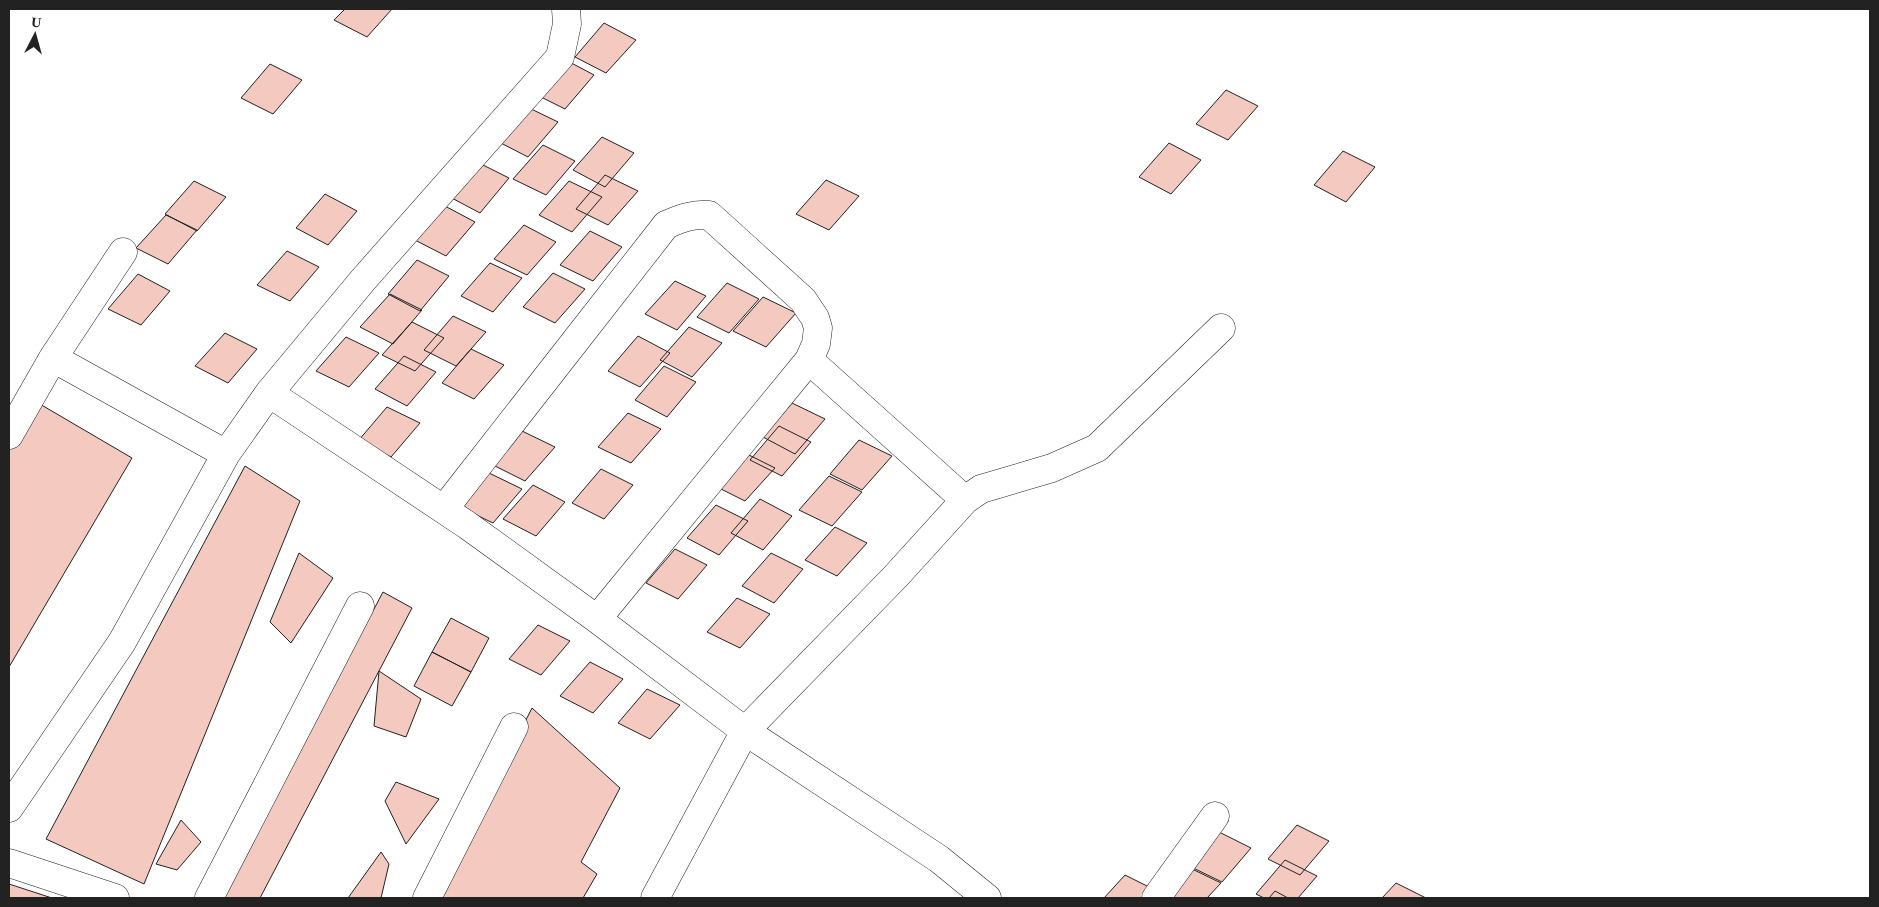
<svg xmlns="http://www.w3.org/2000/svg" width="1879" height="907" viewBox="0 0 1879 907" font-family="Georgia,serif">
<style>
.building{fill:#f3c9c0;stroke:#222}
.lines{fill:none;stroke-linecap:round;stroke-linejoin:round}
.minor-casing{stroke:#222;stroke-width:29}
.minor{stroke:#fff;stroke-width:28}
</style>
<rect width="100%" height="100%" fill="#fff"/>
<path class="building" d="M345 9H392L367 37 334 20Z
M604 23 636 40 606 73 575 57Z
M562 58 594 75 565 109 533 93Z
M270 64 302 80 273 114 241 98Z
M1226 90 1258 106 1228 140 1196 124Z
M525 106 558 122 528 157 495 140Z
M602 137 634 153 605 187 573 170Z
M1169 143 1201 160 1171 194 1139 177Z
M543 145 575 161 546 195 513 179Z
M1343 151 1375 167 1346 202 1314 185Z
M477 162 509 178 480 213 448 196Z
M605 175 638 191 608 225 576 209Z
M826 180 859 196 829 230 796 214Z
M194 181 226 197 197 231 165 214Z
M569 181 602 197 572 232 539 215Z
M325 194 357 211 328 245 296 228Z
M443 205 475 222 446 256 413 239Z
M166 215 197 230 168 264 136 248Z
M524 225 556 242 527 275 494 259Z
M590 231 622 247 593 281 560 265Z
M287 251 319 267 290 301 257 285Z
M417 260 449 276 420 311 388 294Z
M490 263 522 278 493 312 461 296Z
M553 273 585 289 555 323 523 307Z
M138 274 170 291 141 325 108 309Z
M675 281 706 296 677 330 645 314Z
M727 283 759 299 729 333 697 317Z
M390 294 422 310 393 344 360 327Z
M763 297 796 313 766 347 733 331Z
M453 316 486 332 456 366 424 350Z
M412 322 444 338 415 371 382 355Z
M689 327 722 343 692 377 660 360Z
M225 333 257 349 228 383 195 366Z
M638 336 670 353 640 387 608 371Z
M346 337 379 353 349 387 316 371Z
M471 349 504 365 474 399 442 383Z
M404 356 436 372 407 406 375 389Z
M664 366 696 382 667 417 635 400Z
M33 400 132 458 9 667V441Z
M792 403 825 419 795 454 763 437Z
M387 407 420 423 391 457 358 441Z
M628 413 661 429 631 463 598 447Z
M779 426 811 442 782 476 750 460Z
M522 431 555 447 525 481 493 465Z
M859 440 892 456 862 490 830 474Z
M743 452 775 468 745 501 713 485Z
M245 466 300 501 144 884 46 839Z
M601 469 633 485 604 519 572 503Z
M489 473 522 489 493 523 460 507Z
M829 476 862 492 832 526 799 510Z
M533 485 565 502 536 536 503 519Z
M760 499 792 516 763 550 731 533Z
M716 505 748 521 719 555 687 538Z
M835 527 867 543 837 576 805 560Z
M675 549 707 565 678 599 646 583Z
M299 553 333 578 291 643 270 622Z
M771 553 803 569 774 603 742 586Z
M383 592 412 608 260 898H221Z
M737 598 770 614 740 648 707 632Z
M451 618 489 638 471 672 432 652Z
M538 625 570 641 541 675 509 659Z
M432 652 471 672 452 706 414 686Z
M590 662 623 679 593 713 560 696Z
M379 671 421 699 406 737 374 726Z
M647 689 680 705 650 739 618 723Z
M532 708 620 788 581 862 597 874 583 898H436Z
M396 782 439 799 406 844 385 801Z
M181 820 201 842 177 870 156 864Z
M1297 825 1329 841 1300 875 1268 859Z
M1219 832 1251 848 1222 882 1189 866Z
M381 852 389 864 381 898H348Z
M1285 860 1317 876 1298 898H1264L1256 894Z
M1188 867 1221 883 1207 898H1161Z
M1125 875 1157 891 1150 898H1104Z
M1396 883 1426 898H1382Z
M9 884 52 898H9Z
M1275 891 1288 898H1269Z"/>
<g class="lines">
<defs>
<path id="minor" d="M53 358 226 454
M809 360 965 500
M269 393 467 525 597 619 745 731 939 859 987 898
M9 435 53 358 123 252
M444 509 666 225C681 218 693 214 709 215L803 300 815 318 818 328 816 344 809 360 597 619
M9 808 122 642 226 454 269 393 363 280 560 57 567 24 566 9
M9 863 115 898
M209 898 360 606
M427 898 514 727
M655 898 745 731 896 576 965 500 981 489 1052 468 1097 448 1221 328
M1156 898 1215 816"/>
</defs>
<use href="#minor" class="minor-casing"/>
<use href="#minor" class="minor"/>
</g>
<rect width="1879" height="907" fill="none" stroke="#222222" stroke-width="20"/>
<g transform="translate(35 35) rotate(6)" stroke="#ffffff" stroke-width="4" paint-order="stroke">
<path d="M0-4L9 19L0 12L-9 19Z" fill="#222222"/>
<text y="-8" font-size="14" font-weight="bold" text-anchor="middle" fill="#222222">U</text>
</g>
</svg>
